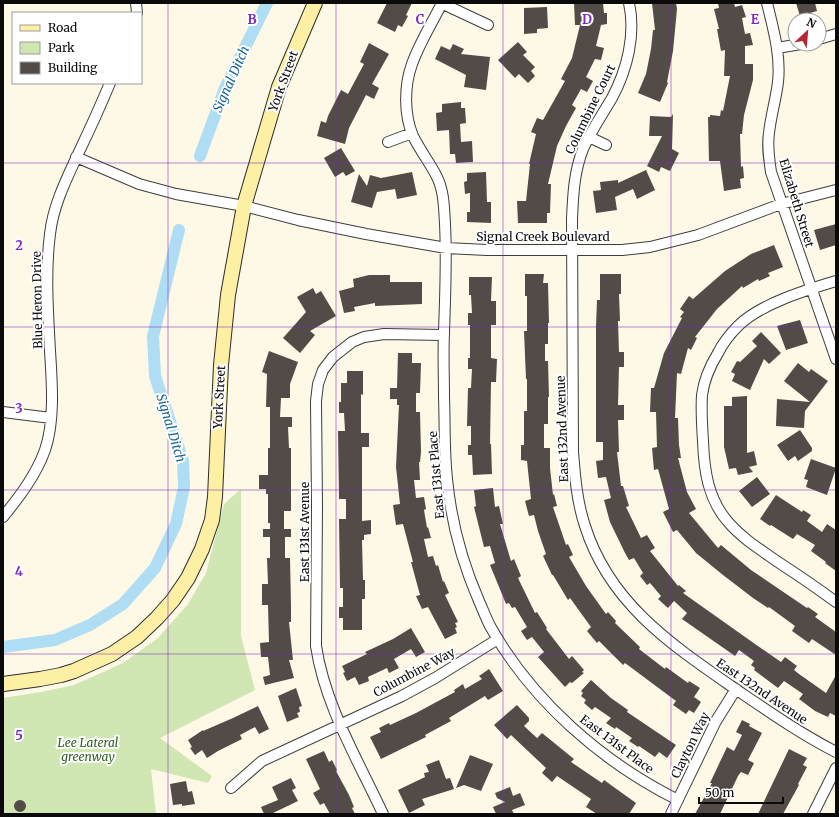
<svg xmlns="http://www.w3.org/2000/svg" width="839" height="817" viewBox="0 0 839 817" font-family="Merriweather,serif">
<style>
.green{fill:#d0e6b3}
.lines{fill:none;stroke-linecap:round;stroke-linejoin:round}
.canal{stroke:#aeddf4;stroke-width:12}
.building{fill:#524b47}
.street-casing{stroke:#3d3d3d;stroke-width:12}
.secondary-casing{stroke:#2c2c2c;stroke-width:16}
.street{stroke:#fff;stroke-width:10}
.secondary{stroke:#fdefa4;stroke-width:14}
.grid{fill:none;stroke:#7b2cbf;stroke-width:1;stroke-opacity:0.55}
.labels{text-anchor:middle;dominant-baseline:central;stroke-width:4;stroke-linejoin:round;paint-order:stroke}
.street-label{font-size:12px;fill:#0a0a0a;stroke:#fff}
.park-label{font-size:12px;font-style:italic;fill:#2e5e1d;stroke:#fff}
.water-label{font-size:13px;font-style:italic;fill:#186596;stroke:#fff}
.grid-label{font-size:13px;text-anchor:middle;font-weight:bold;fill:#7b2cbf;stroke:#fff;stroke-width:4;stroke-linejoin:round;paint-order:stroke}
</style>
<rect width="100%" height="100%" fill="#fef9e7"/>
<path class="green" d="M241 489V636L255 690 160 738 212 776 208 783 151 769 156 814H3V698L41 692 74 685 123 663 158 638 188 604 206 573 224 504Z"/>
<g class="lines">
<path class="canal" d="M200 156 225 88 267 3
M3 647 55 640 90 625 123 604 155 568 176 524 184 487 183 461 155 376 153 336 179 230"/>
</g>
<path class="building" d="M387 3H412L406 15 408 16 402 27 398 25 395 32 377 23Z
M574 3H603L604 13H607V24L601 25 596 46 604 48 601 60 595 59 586 77 593 81 587 92 581 89 572 105 576 108 566 126 557 146 548 184H551L550 213H547V223H518L517 201H526L530 164H529L536 134 531 132 537 118 543 120 565 81 561 79 572 58 580 25H575Z
M652 3H676L677 9 673 51 667 82 668 83 660 102 638 93 646 74 651 49 653 30H655Z
M718 3H734L735 7 742 5 746 17 742 18 745 34 750 33 753 45 745 46V64H753V80L744 115 742 134H740L741 167 743 166 744 178 740 179 741 188 724 191 720 161H709L708 117H710V115L720 116 721 110 723 111 730 76H724L725 50 721 51 717 29H719L714 9 719 8Z
M796 3H815L817 11 800 16Z
M547 7 548 28 537 29V33L524 34V8Z
M518 42 527 52 523 55 535 67 531 71 535 76 528 83 519 74 515 78 498 60Z
M369 43 389 54 372 84 379 88 374 99 366 95 349 128 345 144 317 136 321 121 326 123 328 116 341 90 348 94 364 64 360 62Z
M453 44 464 49 461 54 490 57 486 90 464 87 466 75 435 59 441 46 450 50Z
M461 102V108H465L466 123 460 124 461 142 472 141 473 162 456 163 455 154H450L449 130 437 131 436 113 442 112V104Z
M673 114 672 149 679 153 670 171 661 167 659 172 647 166 662 136H649L650 116 671 117Z
M341 148 355 171 346 176 343 172 335 177 324 158Z
M646 170 655 190 637 199 633 189 615 197 617 210 596 213 593 191 601 190 600 182 618 180V183Z
M412 172 417 195 397 199 395 189 377 192 372 208 351 202 359 174 367 186 370 175 381 178Z
M486 172 487 202H491V223L467 222V212H470V193L465 194 464 182 467 181V173Z
M836 224V245L820 250 814 230Z
M774 245 783 267 768 273 770 276 759 281 758 279 743 288 742 286 717 309 695 337 697 338 691 350 688 348 681 374 677 373 675 418H678L679 445 681 458H678L687 492 696 509 689 513 718 548 721 545 751 570 807 608 808 607 818 614 815 617 836 632V655L812 639 809 643 792 631 795 626 769 607 768 608 753 598 723 575 696 553 677 530 673 532 663 512 669 509 658 469 654 470 652 448 657 447 656 412H650L651 388H654L664 353 682 318 680 317 684 312 680 309 689 296 693 299 725 271 751 254Z
M525 274H544L543 283H548L549 323H548V344H545V361H548L549 397H548V424H544V448H550V468L553 495 554 494 557 506 553 507 566 545 568 544 573 555 569 557 586 586 606 614 608 612 616 621 615 623 640 647 639 649 665 669 666 667 688 683 689 681 700 688 694 697 701 702 694 713 689 710 686 714 673 705 676 701 625 663 623 665 599 641 597 643 587 631 591 627 570 598 568 600 553 575H552L543 556 546 554 538 531 534 515 529 516 525 501 531 499 527 461 521 460V445H524V411H527V379H526L524 331H527V296H525Z
M600 274H621V294H619L620 321H618L619 352H624V367H619L618 405H624V420H618L619 452H617L621 486H623L629 506 626 507 641 538 647 535 655 548 650 551 678 586 679 585 686 591 683 593 755 644 781 662 785 657 797 666 794 670 799 674 826 693 836 675V716L830 713 828 717 815 711 799 699 803 694 784 681 778 688 754 670 755 668 751 665 754 661 739 650 735 656 682 619 687 613 674 601 668 608 658 599 661 596 650 583 647 585 640 576 643 573 634 558 629 560 625 553 610 522 604 500 611 498 606 477 598 478 596 461 603 460V442H596V326L597 300H600Z
M369 275H390V282H422V304L375 306V303L354 307 355 311 344 313 339 291 354 287 353 279Z
M469 277H492L491 301H496V325H491V358L497 359 496 382H491L490 444H491L492 474 473 475 472 455H468V445H471V426H467L468 388H471L472 369H468V358H470V325H468V313H472L471 295H469Z
M313 288 316 294 321 291 336 316 310 331 315 335 300 353 283 338 306 312 297 297Z
M800 320 808 343 786 350 777 326Z
M761 332 781 353 769 364 764 359 750 390 732 381 735 374 731 372 737 361 740 362 757 346 752 341Z
M269 351 298 362 290 384V398H281L280 417H292V427H288L289 448H291V511H284V529H291V537H285V558H290L291 606V622H289L293 660H289L294 678 265 685 263 677 270 675 268 657H261L260 643 269 642 268 605H262V584H268L267 558H270V537H263V529H270V523H268V494H266V489H259V475H268V448H270V407H266L267 374 262 372Z
M398 353H412V363H421L420 393H416V412H420L421 452 420 462H419L420 480H414L416 498 424 497 426 509 424 510 427 528 428 527 431 538 424 539 428 557 433 556 436 566 438 565 443 582 444 581 449 593 445 595 458 622 455 623 457 627 455 628 457 633 445 639 428 607 422 609 416 596 420 595 411 562H413L403 524 396 525 393 505 400 504 396 467 399 405H397V399H390V388H397Z
M798 363 809 372 811 369 828 381 805 411 804 428 776 426 777 399 810 402 784 381Z
M347 371H363V395L361 394V433H369V447H362V521L371 520V534L364 535V540H362L363 580H365V599H362V630H343V618H339V607H343V588H340L339 519H346V499H339L338 431H345L344 413H339V402H341V383H347Z
M747 396V453L754 451 757 465 749 467 753 472 738 475 736 468 729 469 724 447V406H732V397Z
M800 430 812 448V451L798 461 795 456 788 461 777 445Z
M811 459 836 468 827 495 806 487 808 480 804 479Z
M757 477 770 494 752 507 739 491Z
M493 488 495 507 499 506 503 524H500L511 561 514 559 521 576 518 578 535 613 537 612 547 628 546 629 569 659 572 656 584 670 582 672 584 673 572 683 570 682 565 687 538 657 544 652 532 637 527 640 521 631 527 627 515 607 512 608 509 603 506 604 490 565 495 563 490 546 484 547 474 507 476 506 474 490Z
M776 495 802 512 803 510 811 515 807 521 822 532 827 524 836 530V571L825 563 826 562 811 551 815 545 797 534 793 539 771 525 770 526 760 519Z
M411 628 425 652 416 657 411 649 394 659 399 668 389 673 387 668 368 677 369 681 359 685 355 677 347 681 343 673 345 672 342 666 367 654 365 652 393 639Z
M489 669 503 691 488 700 485 696 449 718 451 721 425 735 426 737 381 759 370 737 381 732 379 728 389 723 390 725 416 713 455 692 454 690 463 684 465 689 482 679 479 676Z
M591 680 611 698 628 710 627 712 676 745 667 758 659 752 655 757 639 746 638 747 629 741 632 738 616 727 615 729 606 723 611 718 595 707 592 710 584 703 586 700 581 696 583 693 581 691Z
M296 688 302 706 299 707 300 712 297 713 299 717 287 722 278 696Z
M517 705 529 718V721L524 726 537 738 542 733 574 759 571 762 602 783 604 780 636 803 629 814H597L586 807 591 799 557 776 552 782 542 773 546 768 511 735 507 739 494 725Z
M258 706 269 729 259 734 255 727 240 735 242 739 218 751 207 758 202 750 195 755 190 748 192 747 188 740 203 730V731L233 718Z
M742 720 750 724 749 726 762 733 748 760 754 763 748 775 741 772 738 776 720 814H695L712 783H710L727 747 734 751 742 735 736 732Z
M789 749 807 758 803 765 807 767 798 784 799 785 783 814H758Z
M324 751 329 762 332 760 337 770 336 771 349 795 354 807 352 808 355 814H330L324 803 320 805 313 793 320 789 306 759Z
M470 755 493 764 481 791 464 785 456 788Z
M439 760 446 779 450 778 454 789 422 799 425 805 409 813 398 790 425 777 424 773 429 772 426 765Z
M291 778 296 788 292 790 298 801 271 814H264L261 807 278 800 272 787Z
M186 781 188 792 192 791 195 804 182 806V804L173 805 170 784Z
M510 787 513 796 520 793 525 805 512 810 514 814H496L493 807 505 802 497 798 495 793Z
M14 806a6 6 0 1 1 12 0a6 6 0 1 1-12 0Z"/>
<g class="lines">
<defs>
<path id="street" d="M136 3 137 13
M441 3 488 25
M442 3C432 23 419 44 412 64 404 86 404 115 413 136 420 150 429 162 436 175 444 190 444 207 445 224 447 262 445 296 444 333 443 354 444 376 444 397 445 424 444 451 447 479 451 521 462 562 479 601 483 610 486 618 490 626 532 701 602 762 678 800
M629 3C636 35 627 70 612 98 602 115 591 131 583 149 574 172 573 195 572 219L573 452C575 477 577 502 585 526 609 602 669 643 731 686 765 709 799 733 836 752
M767 3C773 28 781 55 778 82 776 99 771 115 769 133 767 146 769 159 771 172L836 359
M819 39 836 34
M777 48 801 44
M589 137 606 145
M388 142 412 133
M76 157 139 184 176 194 244 206 298 220 366 234 446 248 487 250H622L650 247 698 235 781 204 836 190
M836 281C806 290 760 304 738 326 730 334 723 343 718 353 710 366 704 380 702 395 701 410 702 426 703 441 704 470 708 500 729 523 743 539 761 550 778 562 798 575 817 588 836 602
M3 412 51 418
M3 517C20 496 36 475 45 450 55 421 52 382 50 351 48 312 45 273 50 234 53 206 66 180 78 154 89 131 100 107 110 83
M231 788 262 761 402 696 435 678 498 639
M383 814C358 760 325 706 316 646L317 506 316 401 318 384 323 370 333 357 352 342 364 337 384 334 443 335
M671 814 716 721 736 689
M813 814 836 768"/>
<path id="secondary" d="M3 684 40 679 61 675 74 671 112 654 137 637 157 618 173 600 188 578 202 549 212 520 215 497 221 365 228 295 244 206 279 87 315 3"/>
</defs>
<use href="#street" class="street-casing"/>
<use href="#secondary" class="secondary-casing"/>
<use href="#street" class="street"/>
<use href="#secondary" class="secondary"/>
</g>
<path class="grid" d="M168 3V814M336 3V814M503 3V814M671 3V814M3 163H836M3 327H836M3 490H836M3 654H836"/>
<g class="labels">
<g class="street-label">
<text transform="translate(283 81) rotate(-70)">York Street</text>
<text transform="translate(590 109) rotate(-64)">Columbine Court</text>
<text transform="translate(797 203) rotate(73)">Elizabeth Street</text>
<text x="543" y="236">Signal Creek Boulevard</text>
<text transform="translate(37 300) rotate(-91)">Blue Heron Drive</text>
<text transform="translate(219 397) rotate(-87)">York Street</text>
<text transform="translate(562 429) rotate(-92)">East 132nd Avenue</text>
<text transform="translate(436 475) rotate(-95)">East 131st Place</text>
<text transform="translate(304 532) rotate(-90)">East 131st Avenue</text>
<text transform="translate(414 672) rotate(-28)">Columbine Way</text>
<text transform="translate(762 691) rotate(34)">East 132nd Avenue</text>
<text transform="translate(617 744) rotate(37)">East 131st Place</text>
<text transform="translate(690 745) rotate(-64)">Clayton Way</text>
</g>
<g class="park-label">
<text x="88" y="742">Lee Lateral<tspan x="88" dy="14">greenway</tspan></text>
</g>
<g class="water-label">
<text transform="translate(231 79) rotate(-66)">Signal Ditch</text>
<text transform="translate(171 428) rotate(73)">Signal Ditch</text>
</g>
</g>
<g class="grid-label">
<text x="252" y="24">B</text>
<text x="420" y="24">C</text>
<text x="587" y="24">D</text>
<text x="755" y="24">E</text>
<text x="19" y="250">2</text>
<text x="19" y="413">3</text>
<text x="19" y="576">4</text>
<text x="19" y="740">5</text>
</g>
<rect width="839" height="817" fill="none" stroke="#0a0a0a" stroke-width="8"/>
<rect x="12" y="12" width="130" height="72" fill="#ffffff" stroke="#9d9d9d"/>
<rect x="20" y="25" width="20" height="6" fill="#fdefa4" stroke="#9d9d9d"/>
<text x="48" y="32" font-size="12" fill="#0a0a0a">Road</text>
<rect x="20" y="42" width="20" height="12" fill="#d0e6b3" stroke="#9d9d9d"/>
<text x="48" y="52" font-size="12" fill="#0a0a0a">Park</text>
<rect x="20" y="62" width="20" height="12" fill="#524b47" stroke="#9d9d9d"/>
<text x="48" y="72" font-size="12" fill="#0a0a0a">Building</text>
<g transform="translate(807 32) rotate(26)"><circle r="19" fill="#ffffff" stroke="#9d9d9d"/>
<path d="M0-3L7 15L0 10L-7 15Z" fill="#b52734"/>
<text y="-6" font-size="11" font-weight="bold" text-anchor="middle" fill="#0a0a0a">N</text>
</g>
<path d="M699 797v6h84v-6" fill="none" stroke="#0a0a0a" stroke-width="2"/>
<text x="705" y="797" font-size="12" fill="#0a0a0a" stroke="#ffffff" stroke-width="3" paint-order="stroke">50 m</text>
</svg>
